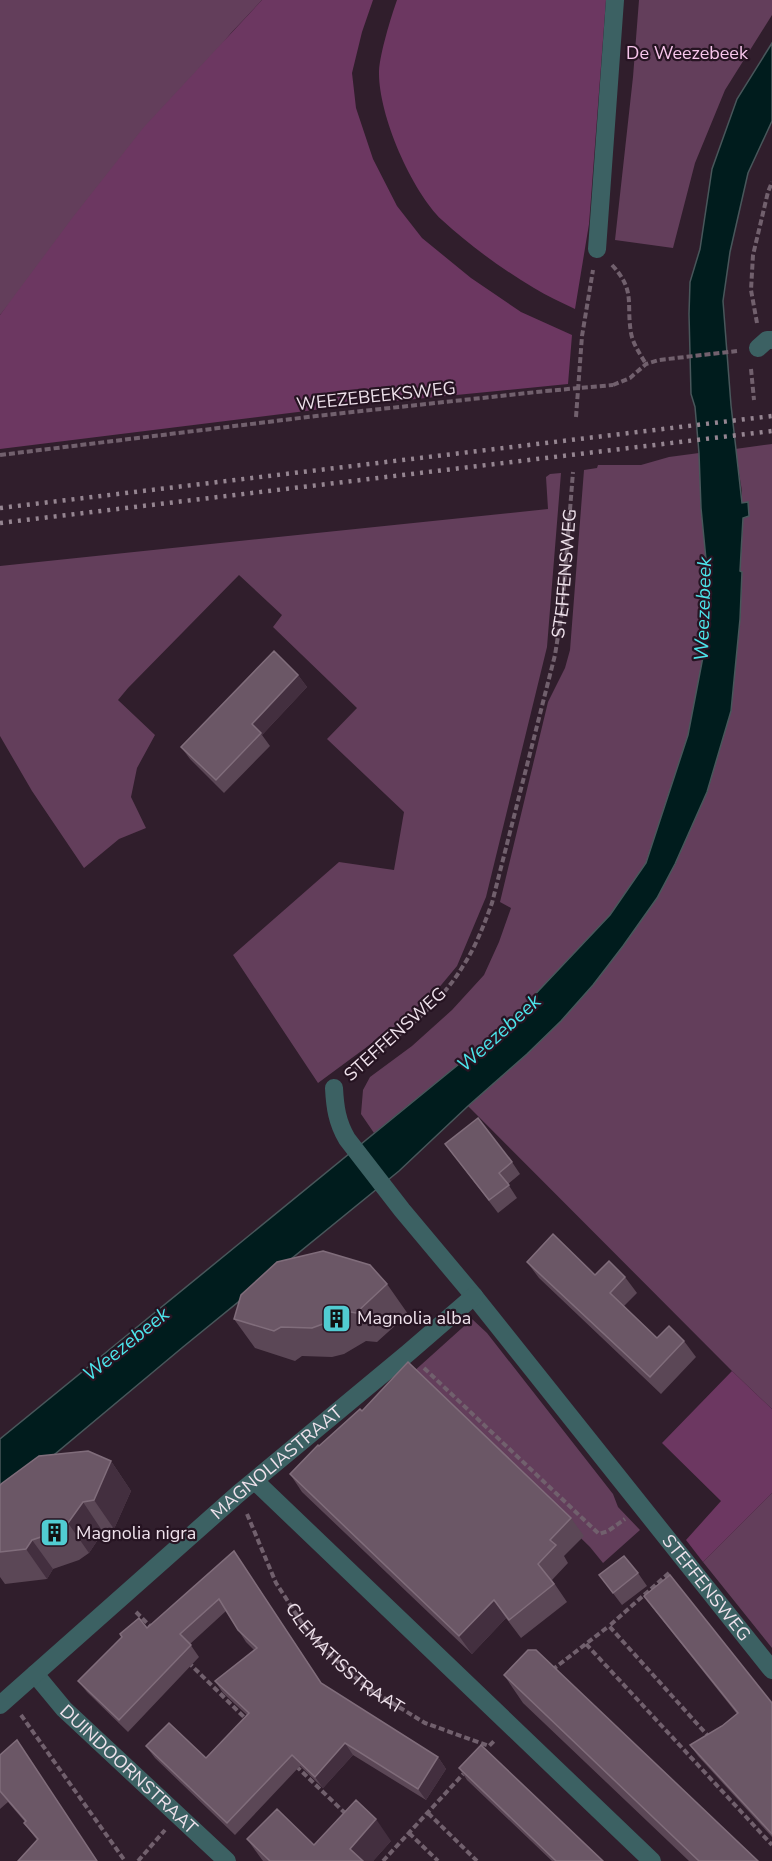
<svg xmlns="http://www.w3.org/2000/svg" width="772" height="1861" viewBox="0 0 772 1861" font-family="'Nunito Sans',sans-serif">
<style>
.green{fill:#633e5b}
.forest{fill:#6c3761}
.water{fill:#001c1d;stroke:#48575b;stroke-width:1.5}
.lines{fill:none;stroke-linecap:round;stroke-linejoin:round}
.path{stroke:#71606d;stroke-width:4;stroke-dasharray:6 3;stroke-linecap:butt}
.street{stroke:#3c6163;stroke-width:18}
.rail{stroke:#958591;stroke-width:4.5;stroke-dasharray:3 6;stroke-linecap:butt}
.path-bridge{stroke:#71606d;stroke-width:4;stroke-dasharray:6 3;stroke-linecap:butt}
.wall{fill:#5b4756}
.shaded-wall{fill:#432f3f}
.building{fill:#6b5766;stroke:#806d7b;stroke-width:1.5}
.labels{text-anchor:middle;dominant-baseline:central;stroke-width:4.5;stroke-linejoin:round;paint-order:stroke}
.park-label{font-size:18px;fill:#f8c6ec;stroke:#261422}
.street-label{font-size:18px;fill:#efe2ec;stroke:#261422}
.poi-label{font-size:18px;fill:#efe2ec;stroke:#261422;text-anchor:start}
.water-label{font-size:20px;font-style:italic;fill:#4ce5eb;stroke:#261422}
</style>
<rect width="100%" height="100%" fill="#301e2c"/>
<path class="green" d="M0 0H262L231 33 0 315Z
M639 0H772V15L725 90 695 163 673 248 615 240 633 77Z
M772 444V1409L732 1371 468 1106 527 1054 561 1021 593 985 623 946 657 898 675 864 707 792 731 711 740 619 742 573 740 571 743 518 749 516 748 502 742 504V491L735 449Z
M699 453 701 508 708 580V612L703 657 688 735 646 863 610 915 526 1004 486 1042 374 1133 361 1114 363 1090 370 1077 412 1046 452 1010 484 975 499 942 511 908 500 902 548 702 565 668 570 650 584 470 597 468 598 465H641L669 457Z
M561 473 547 647 486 897 457 966 437 990 402 1021 318 1083 233 955 339 862 394 870 404 812 327 739 357 708 273 627 282 615 239 575 128 688 118 700 155 735 137 768 131 797 146 828 119 839 84 868 32 791 0 736V566L548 509 546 477 550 474Z
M472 1319 487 1333 613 1494 618 1507 640 1530 603 1563 590 1547 412 1373Z
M772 1493V1648L703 1562Z"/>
<path class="forest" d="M262 0H373L362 32 352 73 356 108 373 159 397 206 422 238 471 278 521 312 572 335 568 384 354 405 0 449V315L73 217 144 127Z
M397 0H606L589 224 575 309C561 302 547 296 534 288 502 269 469 245 442 220 411 190 378 114 379 71 380 53 391 17 397 0Z
M732 1371 772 1409V1493L703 1562 686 1540 721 1501 662 1443Z"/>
<path class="water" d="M772 43V121L748 173 730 252 723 301 731 405 742 503 748 502 749 516 743 518 740 571 742 572 740 619 731 711 707 792 675 864 657 898 623 946 593 985 561 1021 527 1054 468 1106 399 1171 183 1347 0 1500V1439L486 1042 526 1004 610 915 646 863 688 735 703 657 708 612V580L701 508 699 453 695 407 691 394 689 314 690 282 700 249 712 169 737 99Z"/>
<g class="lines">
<g class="path">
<path d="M612 265C636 291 626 303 631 333 633 344 640 354 646 364"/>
<path d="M757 323 751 290 753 255 768 192 772 182"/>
<path d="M751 369 754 400"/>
<path d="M613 385 630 378 646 364 659 360 737 351"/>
<path d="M576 417 582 336 593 270"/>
<path d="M0 455 316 416 546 391"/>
<path id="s1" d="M349 1075C387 1043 437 1010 463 966 476 946 484 925 492 903L555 655 562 611 573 472"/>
<path d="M424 1368 599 1534 608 1531 625 1519"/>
<path id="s2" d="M247 1514 276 1583 302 1623 327 1652 366 1687 425 1723 489 1746 494 1741"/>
<path d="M669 1573 609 1626 709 1737"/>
<path d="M136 1612 152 1628"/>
<path d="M586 1644 772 1845"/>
<path d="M188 1662 247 1720"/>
<path d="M552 1670 609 1626"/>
<path d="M21 1715 125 1861"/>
<path d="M296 1766 347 1815"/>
<path d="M428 1813 477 1861"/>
<path d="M409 1833 438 1861"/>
<path d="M138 1861 165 1830"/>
<path d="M383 1861 466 1771"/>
</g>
<g class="street">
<path d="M597 249 615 0"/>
<path d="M758 348 767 340H772"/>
<path id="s3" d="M334 1088C335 1107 337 1122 347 1139L402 1210 474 1296 772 1670"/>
<path d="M255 1481 652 1861"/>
<path id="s4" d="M35 1674 64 1709 227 1861"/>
<path id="s5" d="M0 1705 238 1494 408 1353 474 1296"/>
</g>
<path class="rail" d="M0 508 772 416
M0 523 772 431"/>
<path class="path-bridge" d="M546 391 613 385"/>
</g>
<path class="wall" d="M298 675 307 687 262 735 270 746 224 793 190 759 181 747Z
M445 1144 512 1162 520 1174 508 1184 517 1198 498 1213Z
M527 1262 595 1275 625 1277 637 1293 624 1306 657 1338 684 1341 696 1357 661 1394 539 1278Z
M387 1284 408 1314 377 1342 366 1341 344 1354 332 1357 302 1356 295 1361 255 1348 234 1319Z
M362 1411 571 1518 584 1536 564 1556 568 1563 552 1580 567 1602 521 1638 506 1618 472 1654 302 1492 290 1474 319 1446Z
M111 1461 131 1491 114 1529 103 1532 89 1553 79 1560 53 1569 47 1579 5 1584 0 1577V1486Z
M234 1551 322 1684 438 1757 446 1769 426 1800 353 1755 323 1788 300 1766 235 1835 155 1758 146 1746 206 1758 247 1715 223 1693 215 1681 254 1650 246 1642 226 1611 190 1644 199 1657 128 1732 87 1692 78 1681 147 1628Z
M638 1573 647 1586 622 1605 599 1575Z
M644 1596 772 1703V1837L698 1756 690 1745 722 1726 737 1714 652 1607Z
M504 1675 758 1861H689L523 1703Z
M0 1755 97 1861 37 1840 24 1823 25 1822 8 1802 0 1809Z
M459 1768 603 1861H552L467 1780Z
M247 1839 314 1845 391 1841 373 1861H263Z"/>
<path class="shaded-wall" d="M298 675 307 687 262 735 252 724Z
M111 1461 131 1491 114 1529 94 1500Z
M83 1502 103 1532 89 1553 68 1523Z
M32 1540 53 1569 47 1579 26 1549Z
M494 1600 506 1618 472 1654 459 1636Z
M345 1743 353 1755 323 1788 315 1777Z
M438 1757 446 1769 426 1800 418 1789Z
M376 1819 391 1841 373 1861H358L350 1849Z"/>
<path class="building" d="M274 651 298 675 252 724 261 733 216 780 181 747Z
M478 1118 512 1162 499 1173 509 1185 489 1200 445 1144Z
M553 1234 595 1275 609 1261 625 1277 610 1293 657 1338 669 1326 684 1341 650 1377 527 1262Z
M323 1251 370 1265 387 1284 356 1313 345 1311 323 1324 312 1328 281 1327 274 1331 234 1319 241 1295 277 1262Z
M408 1362 571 1518 550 1540 556 1545 538 1564 554 1584 509 1620 494 1600 459 1636 290 1474 318 1445 319 1446 360 1409 362 1411Z
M88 1451 111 1461 94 1500 83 1502 68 1523 59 1531 32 1540 26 1549 0 1552V1486L1 1484 39 1456Z
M234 1551 321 1683 438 1757 418 1789 345 1743 315 1777 292 1755 227 1823 146 1746 169 1723 206 1758 249 1713 215 1681 257 1648 238 1630 219 1599 180 1634 191 1645 119 1720 78 1681 122 1637 120 1634 139 1618 147 1628Z
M624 1556 638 1573 613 1593 599 1575Z
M670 1575 772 1703V1834L690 1745 722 1726 738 1713 644 1596Z
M528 1650H536L758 1861H699L504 1675Z
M17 1740 97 1861H18L38 1839 24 1823 26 1821 0 1791V1755Z
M481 1745 603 1861H556L459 1768Z
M356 1800 376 1819 350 1849 363 1861H270L247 1839 277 1809 314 1845Z"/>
<defs>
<symbol id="building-square" viewBox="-11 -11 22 22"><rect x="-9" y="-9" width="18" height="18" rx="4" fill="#51ccd2" stroke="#261422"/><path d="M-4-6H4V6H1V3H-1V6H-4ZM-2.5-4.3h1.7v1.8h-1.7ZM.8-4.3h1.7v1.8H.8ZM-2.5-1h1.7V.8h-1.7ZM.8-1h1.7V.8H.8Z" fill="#111"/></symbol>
</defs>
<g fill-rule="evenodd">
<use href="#building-square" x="320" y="1302" width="33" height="33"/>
<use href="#building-square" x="38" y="1516" width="33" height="33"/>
</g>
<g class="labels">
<g class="park-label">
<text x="687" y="53">De Weezebeek</text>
</g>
<g class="street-label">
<text transform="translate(376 396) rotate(-6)">WEEZEBEEKSWEG</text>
<text stroke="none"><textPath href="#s1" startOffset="566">STEFFENSWEG</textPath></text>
<text transform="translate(395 1034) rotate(-42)">STEFFENSWEG</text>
<text stroke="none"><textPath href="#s5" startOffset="368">MAGNOLIASTRAAT</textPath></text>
<text stroke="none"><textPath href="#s3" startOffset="628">STEFFENSWEG</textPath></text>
<text stroke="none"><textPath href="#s2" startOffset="178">CLEMATISSTRAAT</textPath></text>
<text stroke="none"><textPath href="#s4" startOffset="134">DUINDOORNSTRAAT</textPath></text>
</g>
<g class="poi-label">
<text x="357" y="1318">Magnolia alba</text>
<text x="76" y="1533">Magnolia nigra</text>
</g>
<g class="water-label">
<text transform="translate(703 609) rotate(-88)">Weezebeek</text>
<text transform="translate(499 1033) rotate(-42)">Weezebeek</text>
<text transform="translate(126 1344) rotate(-39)">Weezebeek</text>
</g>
</g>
</svg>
